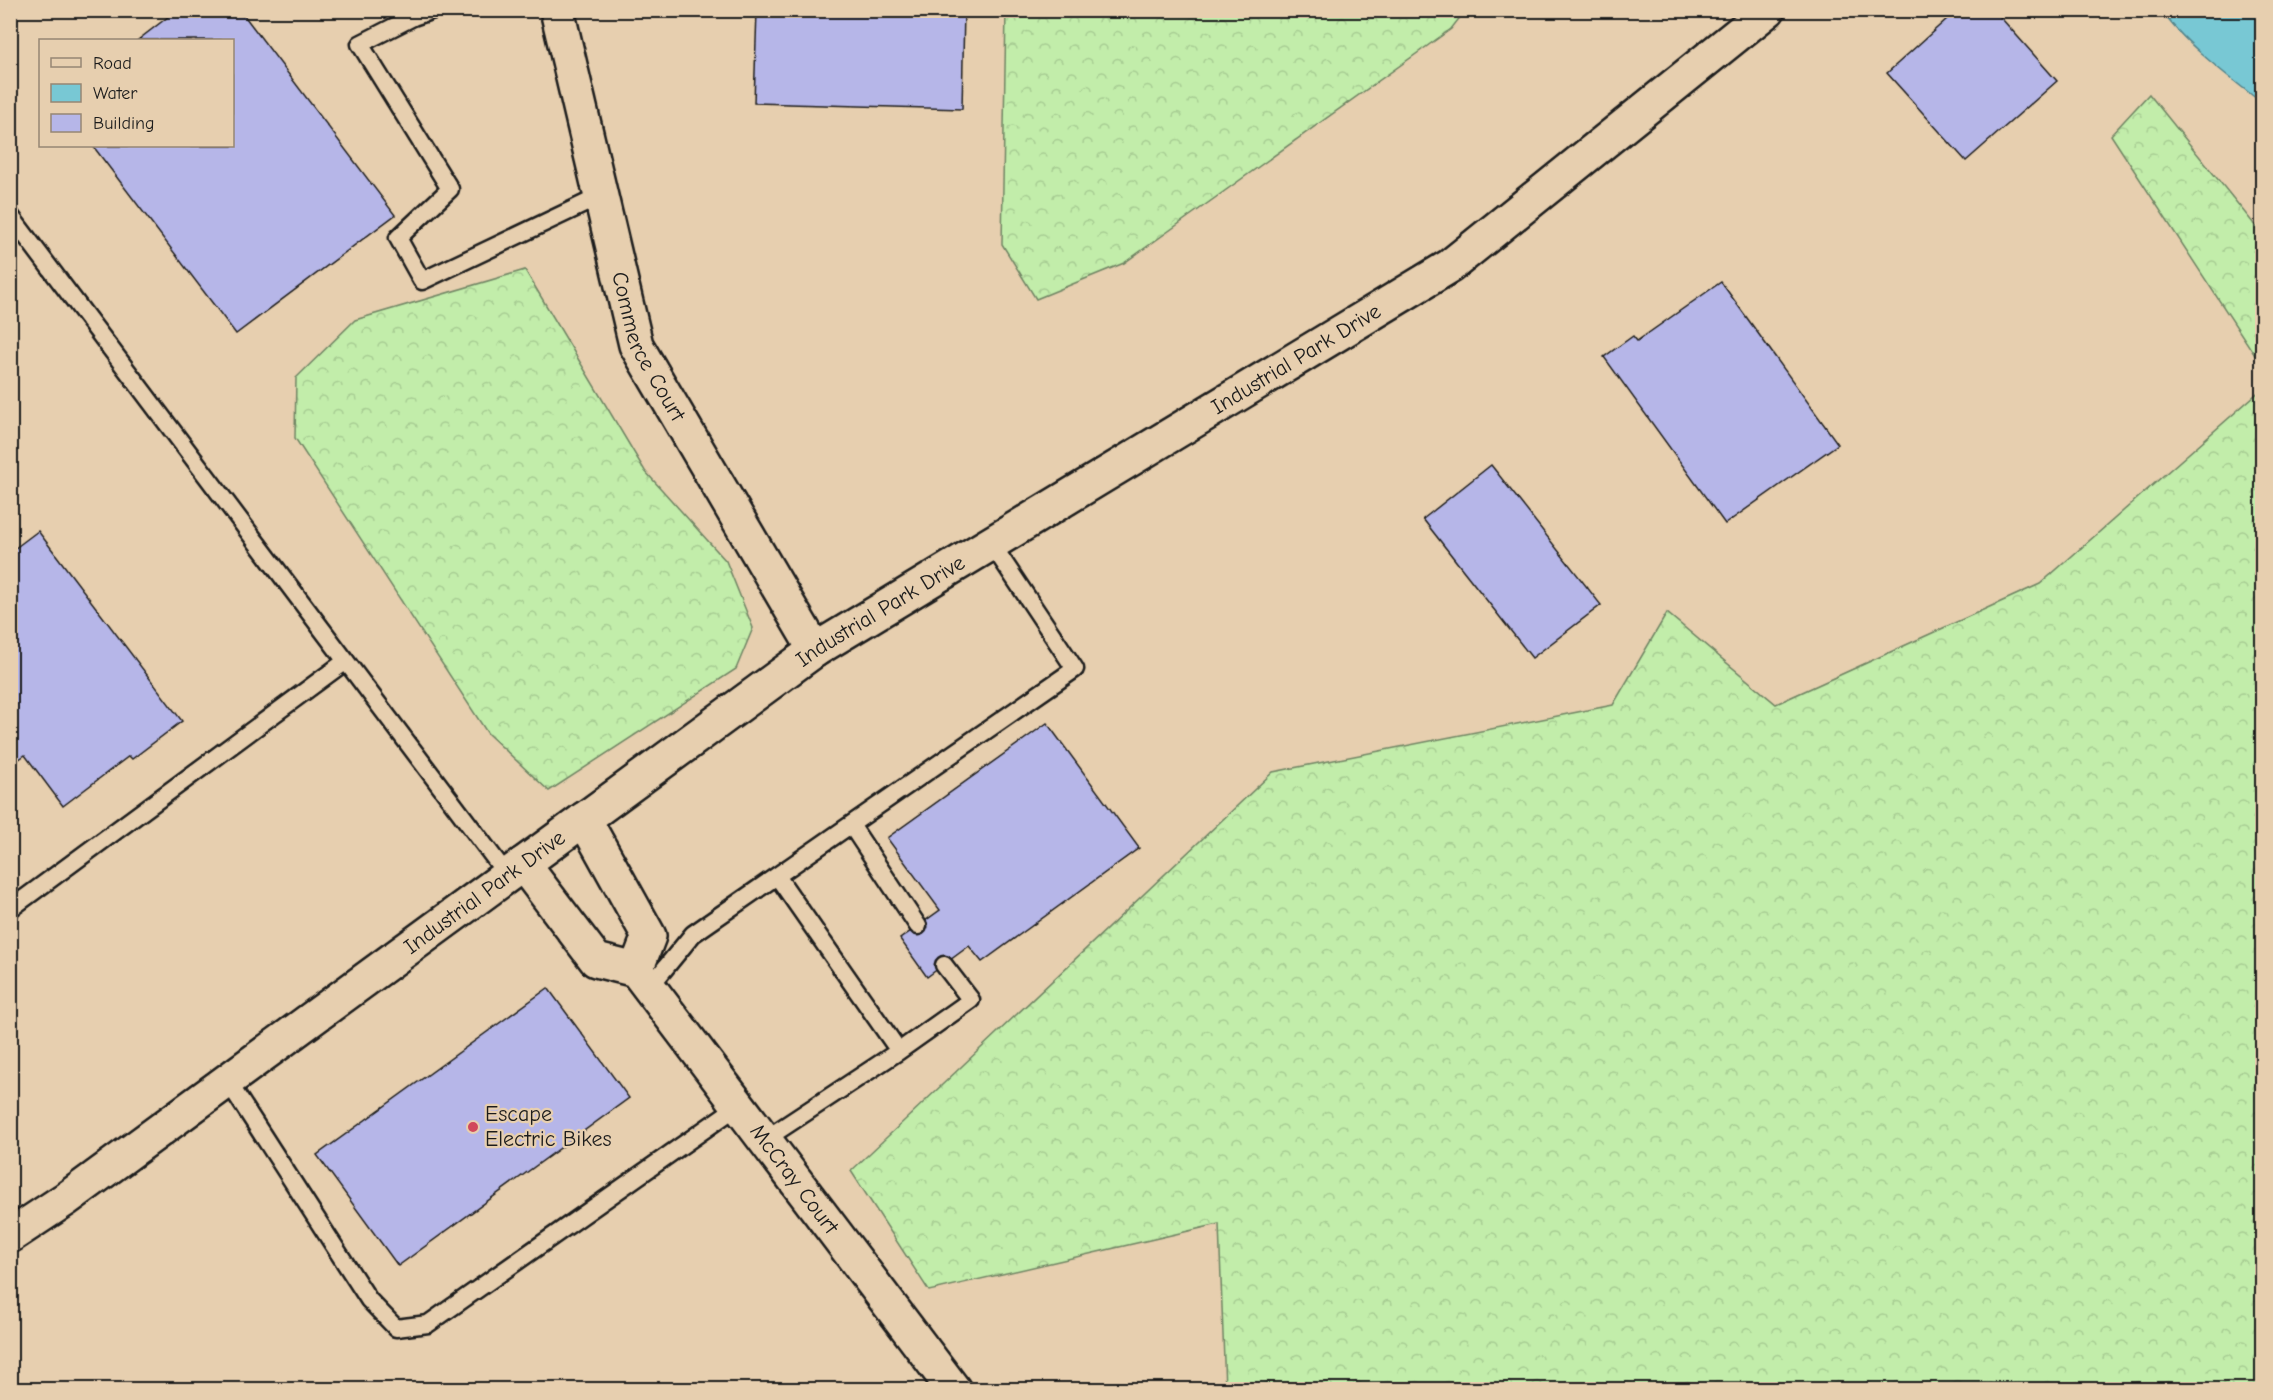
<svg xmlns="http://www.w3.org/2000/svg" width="2273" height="1400" viewBox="0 0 2273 1400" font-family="'Comic Neue',sans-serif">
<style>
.forest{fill:url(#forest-crowns);stroke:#6f8463;stroke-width:1.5}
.water{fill:#78c8d4;stroke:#53838a;stroke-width:1.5}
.building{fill:#b6b6e8;stroke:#1c1c1c;stroke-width:1.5}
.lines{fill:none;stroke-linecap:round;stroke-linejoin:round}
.service-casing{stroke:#1c1c1c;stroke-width:21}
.minor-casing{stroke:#1c1c1c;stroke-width:38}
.tertiary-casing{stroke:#1c1c1c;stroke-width:38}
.service{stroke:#e7cfaf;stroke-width:16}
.minor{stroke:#e7cfaf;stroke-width:33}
.tertiary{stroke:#e7cfaf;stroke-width:33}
.poi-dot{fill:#d1495b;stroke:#e7cfaf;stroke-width:2}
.labels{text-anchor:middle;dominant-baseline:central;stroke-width:4.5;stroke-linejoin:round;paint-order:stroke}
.street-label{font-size:22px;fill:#1c1c1c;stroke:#e7cfaf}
.poi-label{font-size:22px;fill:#1c1c1c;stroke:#e7cfaf;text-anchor:start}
</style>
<defs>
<pattern id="forest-crowns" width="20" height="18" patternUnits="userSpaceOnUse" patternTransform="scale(1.5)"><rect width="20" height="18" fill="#c2edaa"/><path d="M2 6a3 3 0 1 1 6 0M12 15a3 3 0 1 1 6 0" fill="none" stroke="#a6cb92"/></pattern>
</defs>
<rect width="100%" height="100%" fill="#e7cfaf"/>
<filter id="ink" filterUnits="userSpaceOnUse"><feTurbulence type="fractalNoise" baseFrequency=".0167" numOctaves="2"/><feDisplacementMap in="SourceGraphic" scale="12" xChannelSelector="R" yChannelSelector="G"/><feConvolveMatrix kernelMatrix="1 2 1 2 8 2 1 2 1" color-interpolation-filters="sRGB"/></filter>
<g filter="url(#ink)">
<path class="forest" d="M1006 11V10L1465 11 1451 29 1124 263 1036 299 1002 244Z
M2149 94 2262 234V366L2111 135Z
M525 270 645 471 726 561 753 628 736 669 549 791 488 734 295 438 296 378 355 320Z
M2262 389V1389H1225L1219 1224 929 1291 851 1171 1273 772 1613 705 1667 613 1776 704 2040 584Z"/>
<path class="water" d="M2162 11H2262V103C2232 79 2183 43 2162 11Z"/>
<path class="building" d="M177 10H240L395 215 236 334 93 146H232V40H138Z
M757 10H964L962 109 754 103Z
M1957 10H1994L2057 81 1966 161 1887 73Z
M1721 282 1838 444 1725 524 1604 357 1633 336 1637 341Z
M1491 465 1601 605 1532 658 1423 519Z
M38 531 182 721 132 759 129 756 63 806 25 755 12 764 10 762V552Z
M1047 723 1139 848 982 962 969 946 927 977 900 939 940 910 887 838Z
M548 988 629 1098 398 1266 317 1155Z"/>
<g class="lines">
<defs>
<path id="service" d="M433 10 413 17 360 44 450 189 398 238 422 281 601 196
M10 215 507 875
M851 825 918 926
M777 876 899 1051
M10 909 346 661
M648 989 693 934 1075 669 991 543
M227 1080 369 1300 396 1328 428 1324 738 1106
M764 1140 899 1051 971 1000 944 965"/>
<g id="minor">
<path id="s1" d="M557 10 636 345 815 650"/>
<path d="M584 819 649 936 636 970"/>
<path id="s2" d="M523 864 596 960 636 970 954 1390"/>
</g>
<g id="tertiary">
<path id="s3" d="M10 1236 66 1199 815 650 1450 266 1768 10"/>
</g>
</defs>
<use href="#service" class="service-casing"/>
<use href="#minor" class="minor-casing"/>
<use href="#tertiary" class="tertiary-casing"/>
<use href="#service" class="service"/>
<use href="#minor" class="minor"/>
<use href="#tertiary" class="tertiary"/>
</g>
</g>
<circle class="poi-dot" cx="473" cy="1127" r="6"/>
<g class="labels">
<g class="street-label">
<text stroke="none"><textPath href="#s1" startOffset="350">Commerce Court</textPath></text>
<text stroke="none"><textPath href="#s3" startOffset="1558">Industrial Park Drive</textPath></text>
<text stroke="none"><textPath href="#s3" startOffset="1072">Industrial Park Drive</textPath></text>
<text stroke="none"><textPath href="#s3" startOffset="586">Industrial Park Drive</textPath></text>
<text stroke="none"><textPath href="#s2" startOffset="424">McCray Court</textPath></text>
</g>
<g class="poi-label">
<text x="485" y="1114">Escape<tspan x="485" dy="25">Electric Bikes</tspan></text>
</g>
</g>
<rect width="2273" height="1400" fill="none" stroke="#e7cfaf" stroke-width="36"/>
<rect x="18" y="18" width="2237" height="1364" fill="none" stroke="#1c1c1c" stroke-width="2" filter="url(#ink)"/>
<rect x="39" y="39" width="195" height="108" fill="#e7cfaf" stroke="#968774" stroke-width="1.5"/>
<rect x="51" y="58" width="30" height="9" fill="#e7cfaf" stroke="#968774" stroke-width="1.5"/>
<text x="93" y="69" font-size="18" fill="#1c1c1c">Road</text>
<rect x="51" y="84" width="30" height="18" fill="#78c8d4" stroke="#968774" stroke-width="1.5"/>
<text x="93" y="99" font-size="18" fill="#1c1c1c">Water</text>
<rect x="51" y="114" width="30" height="18" fill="#b6b6e8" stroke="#968774" stroke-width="1.5"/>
<text x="93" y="129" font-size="18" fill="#1c1c1c">Building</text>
</svg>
